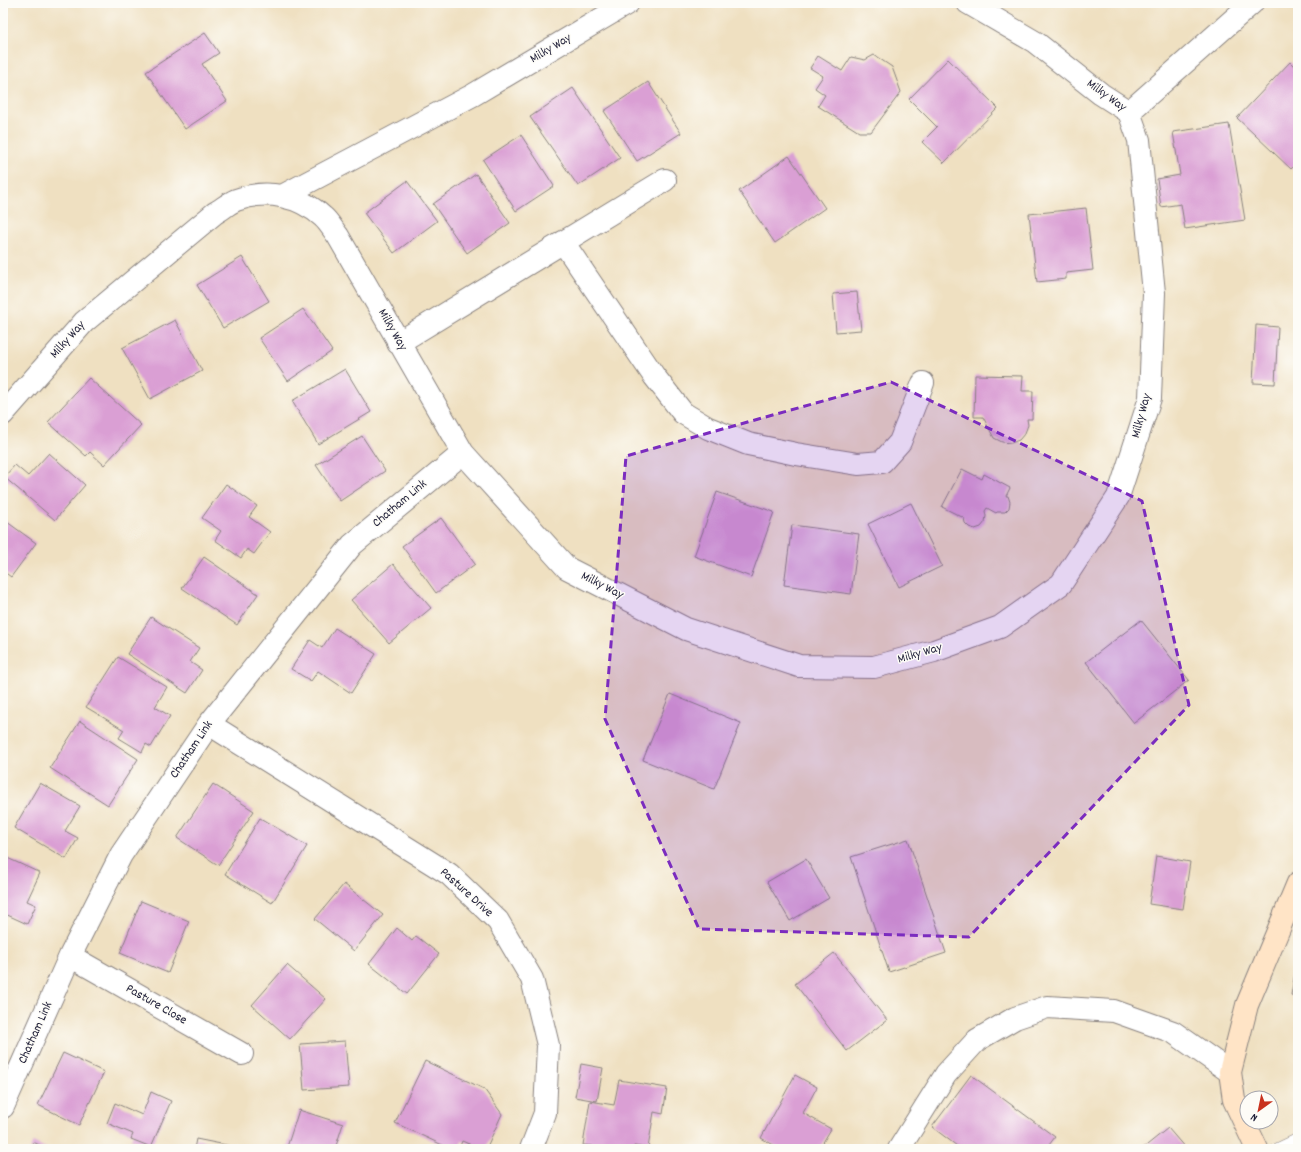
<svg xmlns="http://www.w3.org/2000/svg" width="1301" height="1152" viewBox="0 0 1301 1152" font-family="Dekko,sans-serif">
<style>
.building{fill:#da9fd4}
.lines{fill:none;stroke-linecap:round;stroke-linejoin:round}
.lane-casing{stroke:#88817e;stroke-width:12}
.street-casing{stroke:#88817e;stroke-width:24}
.secondary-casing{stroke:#88817e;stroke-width:24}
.lane{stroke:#fff;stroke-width:11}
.street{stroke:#fff;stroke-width:22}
.secondary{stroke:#ffe4c6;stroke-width:22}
.marked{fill:#7b2cbf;fill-opacity:0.2;stroke:#7b2cbf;stroke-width:3;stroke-dasharray:8 5;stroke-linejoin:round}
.labels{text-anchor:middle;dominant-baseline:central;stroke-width:3;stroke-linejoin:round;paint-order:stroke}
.street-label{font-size:13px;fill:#22223b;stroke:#fdfcf7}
</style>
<rect width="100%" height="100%" fill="#fdfcf7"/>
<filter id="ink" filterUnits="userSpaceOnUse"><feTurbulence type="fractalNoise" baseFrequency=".025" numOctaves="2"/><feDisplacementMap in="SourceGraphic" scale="8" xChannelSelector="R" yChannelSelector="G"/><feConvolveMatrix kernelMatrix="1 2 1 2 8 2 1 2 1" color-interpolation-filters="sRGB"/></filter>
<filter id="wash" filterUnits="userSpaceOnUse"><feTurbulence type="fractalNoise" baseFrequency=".012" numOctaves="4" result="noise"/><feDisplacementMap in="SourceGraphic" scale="16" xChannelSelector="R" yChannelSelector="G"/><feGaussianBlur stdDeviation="0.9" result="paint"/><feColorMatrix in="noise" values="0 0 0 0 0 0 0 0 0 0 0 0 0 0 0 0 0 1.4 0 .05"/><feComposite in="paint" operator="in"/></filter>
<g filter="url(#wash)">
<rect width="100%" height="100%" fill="#efe0c1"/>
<g id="blocks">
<path class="building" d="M1297 3H1298V20H1295Z
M205 33 219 53 202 64 227 101 185 129 146 72Z
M874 55 892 67 901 92 871 132H859L818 106 825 95 815 88 823 76 810 68 818 56 842 71 851 57 865 60Z
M948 59 998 108 944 163 922 142 937 127 909 99Z
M1290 62 1298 70V162L1291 169 1237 118Z
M648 82 681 133 637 161 604 111Z
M573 88 620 158 578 186 530 117Z
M1229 124 1245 220 1185 229 1181 204 1161 207 1157 179 1180 175 1173 132Z
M521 135 554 186 516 211 483 160Z
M789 156 825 208 775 243 739 191Z
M476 174 510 223 467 253 433 204Z
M407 181 437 221 394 253 364 213Z
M1086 208 1093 270 1066 273V279L1037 282 1029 214Z
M242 257 269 301 223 328 197 285Z
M857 292 861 330 836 332 833 294Z
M303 309 332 351 288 381 259 338Z
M175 320 202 371 150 399 122 348Z
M1256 325 1278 327 1275 384 1253 383Z
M345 369 371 412 318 444 292 401Z
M975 375 1023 376 1022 391H1033L1032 419H1027L1028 425 1025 433 1019 440 1011 443 1002 442 994 438 983 417H974Z
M89 378 141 425 104 465 90 452 86 456 48 422Z
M362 436 385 471 340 501 316 465Z
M49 453 85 485 55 520 4 477 15 465 28 476Z
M962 469 982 479 984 474 1010 488 1006 496H1008L1010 502 1009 508 1005 512H997L996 513 987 508 985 511 986 516 985 522 981 527 975 529 969 527 965 523 964 518 942 507Z
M226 484 257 506 249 517 270 532 254 554 247 549 241 558 215 540 221 531 202 518Z
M717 492 774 512 751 577 694 556Z
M911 503 942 566 899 587 868 524Z
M441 518 475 564 436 593 402 546Z
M3 519 36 543 11 577 3 571Z
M792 525 859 534 851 594 784 585Z
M204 557 258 594 237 625 182 588Z
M393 564 431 608 389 643 351 600Z
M151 617 199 648 190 662 202 670 187 693 127 654Z
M1141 620 1189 680 1134 723 1086 662Z
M335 628 376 654 351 693 318 671 311 681 291 669 310 640 322 648Z
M118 657 167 687 155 707 170 716 151 747 146 744 142 752 119 738 124 730 86 707Z
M670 694 741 723 714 789 643 760Z
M80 721 138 759 108 805 50 768Z
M40 783 80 806 65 831 78 838 66 859 14 828Z
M213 784 254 811 218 865 177 838Z
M260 818 307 846 272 903 225 874Z
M908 839 946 953 889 972 851 857Z
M3 856 40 873 27 901 36 905 27 924 3 913Z
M1156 856 1190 862 1183 909 1149 904Z
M806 859 829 898 790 921 767 882Z
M344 884 383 915 354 951 315 919Z
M141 901 189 921 168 973 120 953Z
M397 928 412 941 416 936 439 954 407 994 369 964Z
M834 953 887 1020 847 1051 795 984Z
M1297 961H1298V997L1291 995Z
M287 965 326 999 290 1039 252 1005Z
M345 1041 349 1087 304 1090 300 1044Z
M63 1053 104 1072 79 1125 38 1105Z
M425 1061 484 1089 502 1114 486 1149H481L462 1141 459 1149H451L395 1123Z
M581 1064 603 1068 597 1101 575 1097Z
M795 1075 817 1087 803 1113 831 1129 819 1149H781L761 1138Z
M971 1075 1055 1137 1046 1149H961L932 1127Z
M619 1080 667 1088 663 1114 654 1112 648 1148 634 1146V1149H592L593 1146 583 1145 590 1101 614 1105Z
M151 1092 171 1101 151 1147 131 1139 133 1134 107 1123 115 1103 142 1115Z
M299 1110 343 1124 335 1149H292L287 1147Z
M1168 1128 1186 1149H1142Z
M196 1139 231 1146 230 1149H194Z
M33 1142 48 1149H30Z"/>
</g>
</g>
<g filter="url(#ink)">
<use href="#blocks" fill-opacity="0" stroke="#88817e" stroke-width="1"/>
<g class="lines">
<defs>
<path id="lane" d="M1277 1149 1298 1139"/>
<path id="street" d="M1129 112 1252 3
M282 196 473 95 628 3
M563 242 654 376 683 413 708 428 748 444 796 454 858 464 882 462 900 442 923 383
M398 343 665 180
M3 414 84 322 215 213C222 209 229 203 236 200 266 189 299 195 323 217 329 222 333 230 338 236L463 453 567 568 686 629 799 666 874 667 934 651 1000 627 1061 584 1118 497 1150 398 1154 293 1139 140 1129 112 1101 94 1035 42 968 3
M209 724 449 874 498 921 532 979 548 1045 545 1113 531 1149
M70 956 242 1054
M3 1107 70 956 121 855 209 724 352 545 463 453
M899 1149 946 1074 977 1040 1015 1018 1047 1007 1114 1011 1173 1032 1230 1072"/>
<path id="secondary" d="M1257 1149 1234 1100 1230 1072 1247 1005 1298 883"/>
</defs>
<use href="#lane" class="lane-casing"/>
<use href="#street" class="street-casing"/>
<use href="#secondary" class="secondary-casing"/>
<use href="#lane" class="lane"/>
<use href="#street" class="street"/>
<use href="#secondary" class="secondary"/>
</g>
</g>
<path class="marked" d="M891 382 1142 501 1189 705 969 937 699 929 605 719 626 456Z"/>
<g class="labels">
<g class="street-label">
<text transform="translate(551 49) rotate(-31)">Milky Way</text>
<text transform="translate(1106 96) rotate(36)">Milky Way</text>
<text transform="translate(392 330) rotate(60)">Milky Way</text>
<text transform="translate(68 340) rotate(-48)">Milky Way</text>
<text transform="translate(1142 416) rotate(-75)">Milky Way</text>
<text transform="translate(400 504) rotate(-40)">Chatham Link</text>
<text transform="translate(602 586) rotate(27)">Milky Way</text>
<text transform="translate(920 654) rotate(-16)">Milky Way</text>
<text transform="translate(192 750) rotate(-56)">Chatham Link</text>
<text transform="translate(466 893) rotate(42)">Pasture Drive</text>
<text transform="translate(156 1005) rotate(30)">Pasture Close</text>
<text transform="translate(36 1033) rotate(-66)">Chatham Link</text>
</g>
</g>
<rect width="1301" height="1152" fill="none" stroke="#fdfcf7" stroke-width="16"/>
<g transform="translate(1259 1110) rotate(213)"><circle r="19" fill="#fdfcf7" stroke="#a5a5ac"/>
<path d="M0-3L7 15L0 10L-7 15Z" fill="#c8321e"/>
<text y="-6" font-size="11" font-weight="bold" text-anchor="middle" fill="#22223b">N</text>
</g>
</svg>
